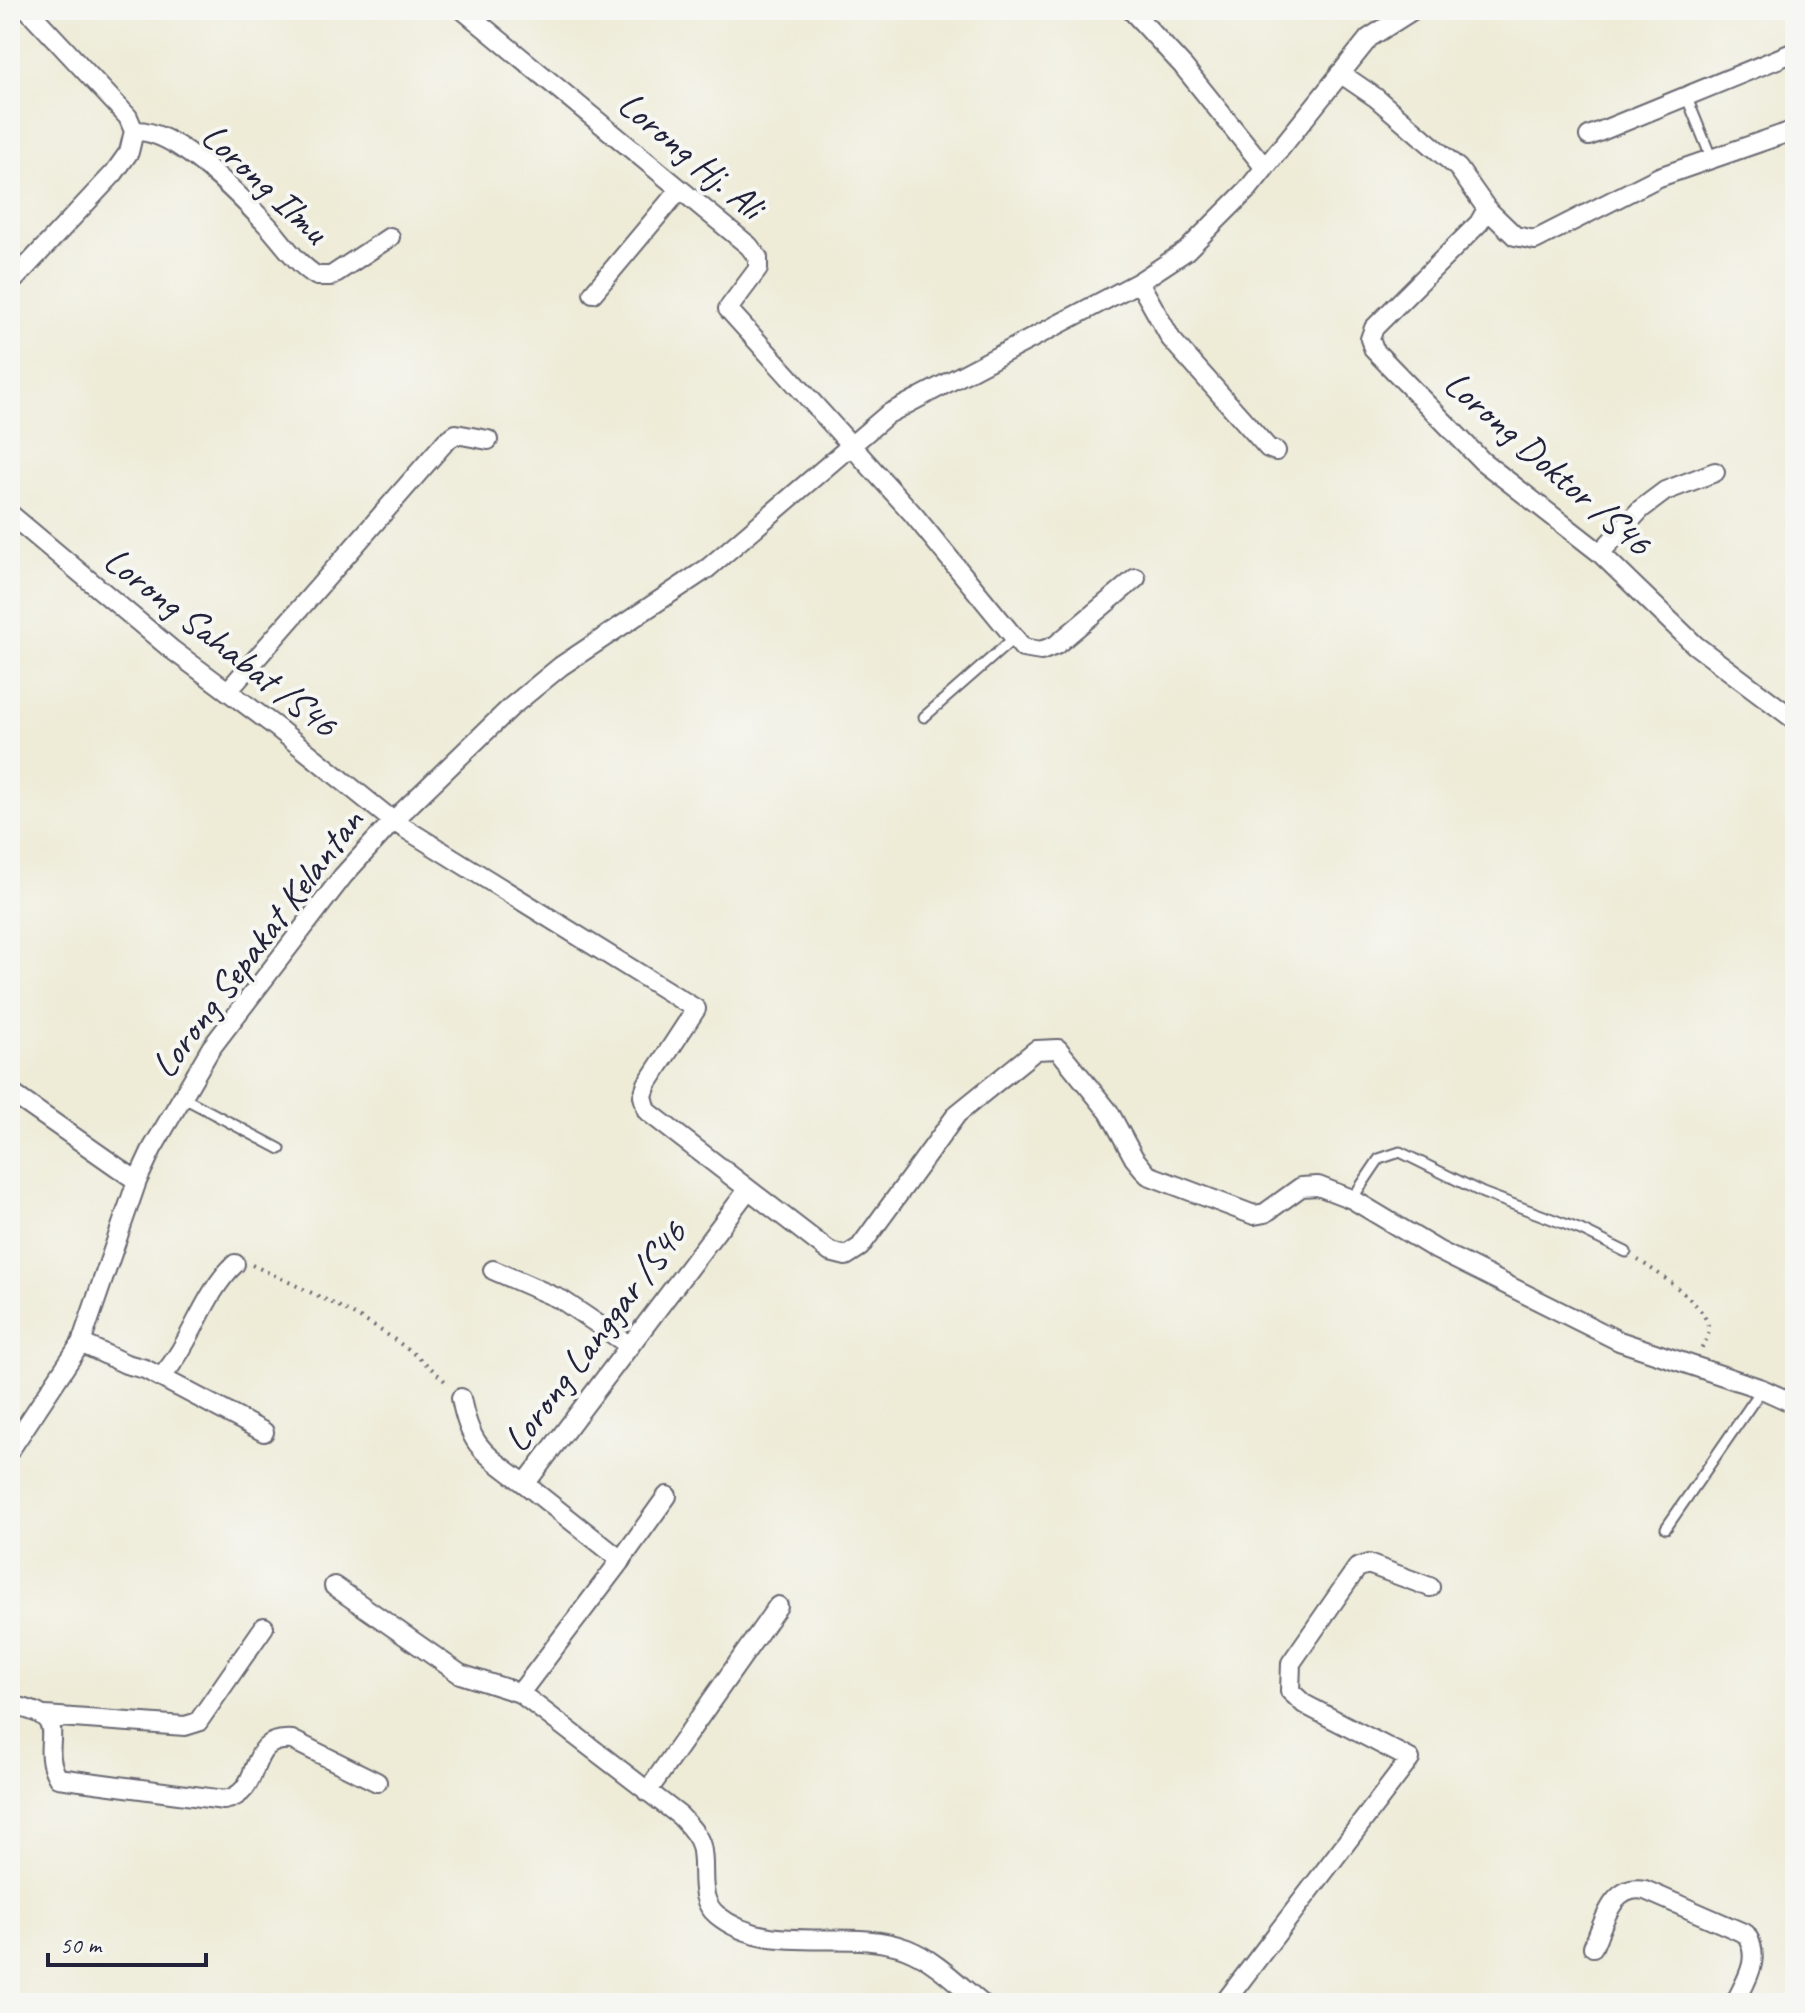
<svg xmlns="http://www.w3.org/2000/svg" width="1805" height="2013" viewBox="0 0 1805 2013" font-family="Caveat,sans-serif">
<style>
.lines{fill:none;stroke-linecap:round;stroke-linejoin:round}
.service-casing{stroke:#696872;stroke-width:13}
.minor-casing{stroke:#696872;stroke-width:22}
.path{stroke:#696872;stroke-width:4;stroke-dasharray:2 6;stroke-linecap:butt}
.service{stroke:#fff;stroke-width:9}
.minor{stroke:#fff;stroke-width:18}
.labels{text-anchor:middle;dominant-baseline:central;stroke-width:8;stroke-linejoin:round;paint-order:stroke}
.street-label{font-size:38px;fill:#22223b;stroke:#f6f6f2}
</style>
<rect width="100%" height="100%" fill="#f6f6f2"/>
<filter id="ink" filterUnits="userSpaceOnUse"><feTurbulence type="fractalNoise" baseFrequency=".0125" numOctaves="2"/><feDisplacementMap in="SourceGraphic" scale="16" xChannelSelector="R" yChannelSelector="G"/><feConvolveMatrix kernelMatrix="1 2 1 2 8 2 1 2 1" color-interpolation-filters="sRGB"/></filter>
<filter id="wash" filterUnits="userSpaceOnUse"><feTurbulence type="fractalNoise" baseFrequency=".006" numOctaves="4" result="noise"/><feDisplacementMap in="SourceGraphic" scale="32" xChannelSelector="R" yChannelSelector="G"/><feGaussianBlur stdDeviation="1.8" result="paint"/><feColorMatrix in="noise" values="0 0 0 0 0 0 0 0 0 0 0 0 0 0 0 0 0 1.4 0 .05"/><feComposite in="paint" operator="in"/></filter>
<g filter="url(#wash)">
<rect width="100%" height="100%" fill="#eeebd7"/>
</g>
<g filter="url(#ink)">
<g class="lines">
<defs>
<path id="service" d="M1687 98 1711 157
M924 717 1013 639
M182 1097 280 1149
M1352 1199 1379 1159 1400 1152 1483 1193 1581 1230 1626 1252
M1666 1528 1762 1389"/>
<path id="minor" d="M463 10 749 246 758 258V269L728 309 913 514 1023 648 1041 651 1056 645 1136 578
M1131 10 1183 66 1265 168
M1340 73 1375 97 1458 168 1487 209 1479 223 1374 328 1370 339 1374 350 1482 461 1600 553 1695 645 1795 720
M134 131C176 128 241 197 269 227 283 243 298 265 317 276H331L390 237
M1589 136 1792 53
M1487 209 1515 236 1535 240 1659 177 1795 130
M1139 282 1171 339 1268 448 1276 451
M10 284 114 173 129 152 134 131 128 117 30 12 32 10
M593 293 680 189
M10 514 171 649 276 727 393 821 696 1009 647 1084 643 1096 647 1111 830 1252 846 1256 860 1247 957 1114 1036 1050 1058 1049 1109 1112 1134 1158 1148 1175 1254 1215 1265 1213 1301 1187 1318 1186 1352 1199 1437 1250 1619 1341 1762 1389 1795 1404
M1600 553 1641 509 1665 491 1715 472
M228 691 446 441 456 434 488 440
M10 1092 137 1181
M747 1191 525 1484 621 1560 520 1693 680 1816C688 1825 698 1834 701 1846 707 1869 696 1898 717 1915 770 1958 847 1926 907 1949 935 1960 958 1984 981 2003
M493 1270 562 1300 630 1346
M81 1343 126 1364 145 1369 264 1432
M161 1377C192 1344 202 1295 235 1264
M461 1398C471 1450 485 1453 525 1484
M10 1450 81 1343 137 1181 152 1149 211 1048 343 876 393 821 511 707 561 666 708 568 888 414 1139 282 1186 251 1248 189 1369 38 1413 10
M621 1560 667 1496
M334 1586 460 1674 520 1693
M10 1705C79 1718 35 1740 58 1778L224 1800C266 1793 243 1736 292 1740L377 1782
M45 1716 185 1726 198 1722 264 1627
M647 1792 778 1606
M1593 1947C1604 1923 1612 1883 1645 1890L1746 1934C1762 1959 1746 1980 1735 2003
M1224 2003 1410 1759 1304 1704 1290 1691 1291 1663 1357 1568 1368 1564 1430 1587"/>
</defs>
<use href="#service" class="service-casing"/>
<use href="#minor" class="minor-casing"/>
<path class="path" d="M1638 1260C1657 1272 1704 1303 1708 1326 1710 1335 1705 1342 1701 1350
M252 1265C327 1300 388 1325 448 1384"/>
<use href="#service" class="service"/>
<use href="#minor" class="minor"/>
</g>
</g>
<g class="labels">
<g class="street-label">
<text transform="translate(691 155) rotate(40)">Lorong Hj. Ali</text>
<text transform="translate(265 183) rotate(43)">Lorong Ilmu</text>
<text transform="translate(1548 463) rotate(41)">Lorong Doktor /S46</text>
<text transform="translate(221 642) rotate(38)">Lorong Sahabat /S46</text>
<text transform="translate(257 943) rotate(-53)">Lorong Sepakat Kelantan</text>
<text transform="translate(595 1336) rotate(-53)">Lorong Langgar /S46</text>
</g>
</g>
<rect width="1805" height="2013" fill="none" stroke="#f6f6f2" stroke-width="40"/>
<path d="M48 1953v12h158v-12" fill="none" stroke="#22223b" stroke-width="4"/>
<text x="60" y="1953" font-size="24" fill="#22223b" stroke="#f6f6f2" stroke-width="6" paint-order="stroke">50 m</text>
</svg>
